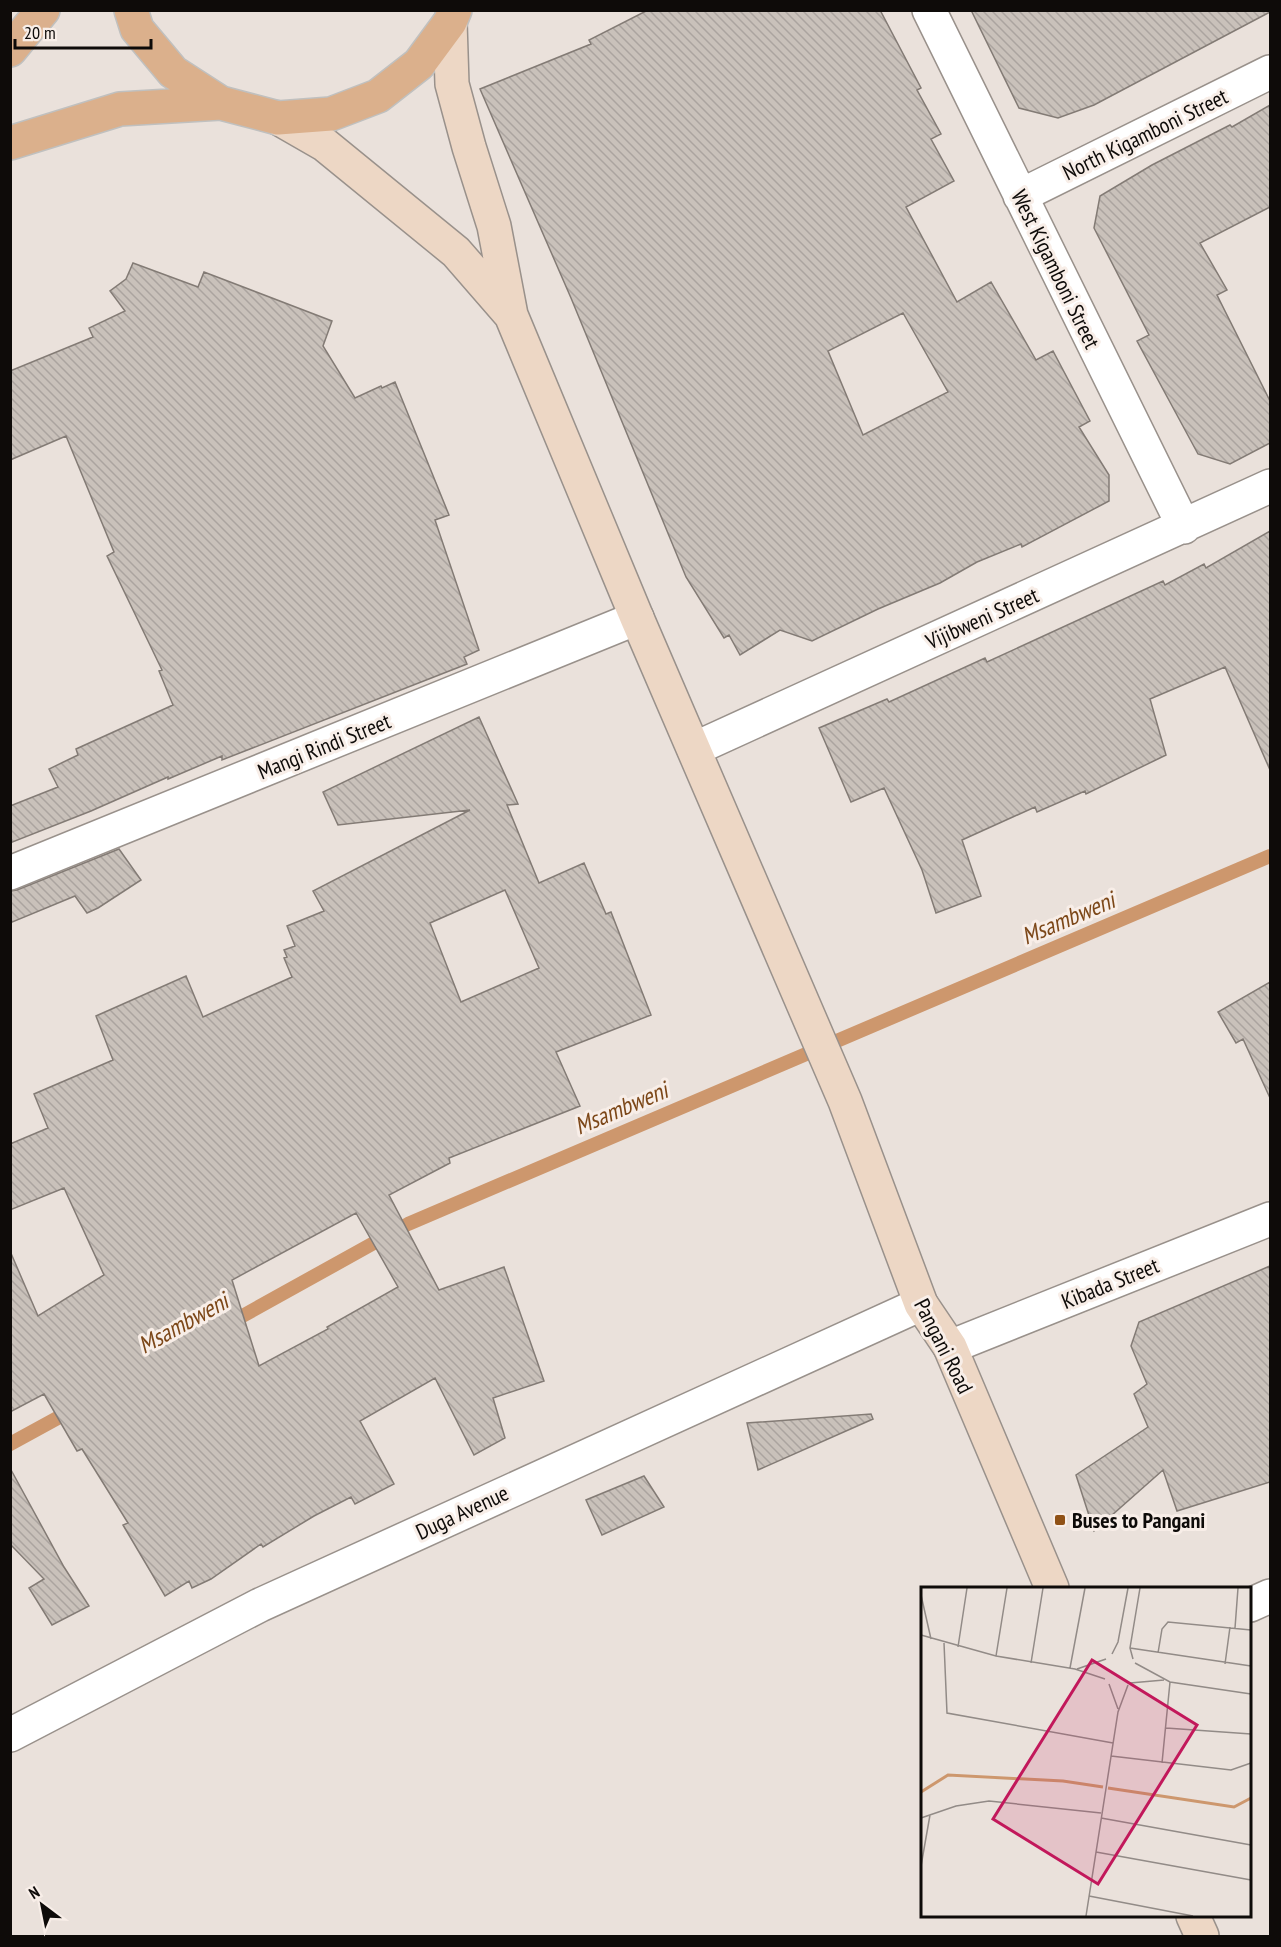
<svg xmlns="http://www.w3.org/2000/svg" width="1281" height="1947" viewBox="0 0 1281 1947" font-family="'PT Sans Narrow',sans-serif">
<style>
.lines{fill:none;stroke-linecap:round;stroke-linejoin:round}
.stream{stroke:#cd976d;stroke-width:14}
.building{fill:url(#building-back-hatch);stroke:#837b75;stroke-width:1.5;fill-rule:evenodd}
.minor-casing{stroke:#99918b;stroke-width:36}
.secondary-casing{stroke:#99918b;stroke-width:36}
.primary-casing{stroke:#c0c0bf;stroke-width:36}
.minor{stroke:#fff;stroke-width:33}
.secondary{stroke:#edd7c5;stroke-width:33}
.primary{stroke:#dbb08c;stroke-width:33}
.poi-dot{fill:#8f5116;stroke:#f8eee8;stroke-width:2}
.labels{text-anchor:middle;dominant-baseline:central;stroke-width:6;stroke-linejoin:round;paint-order:stroke}
.street-label{font-size:22px;fill:#0e0b09;stroke:#f8eee8}
.poi-label{font-size:22px;font-weight:bold;fill:#0e0b09;stroke:#f8eee8;text-anchor:start}
.water-label{font-size:24px;font-style:italic;fill:#7c4718;stroke:#f8eee8}
.inset-river{fill:none;stroke:#cd976d;stroke-width:3}
.inset-road{fill:none;stroke:#928b87;stroke-width:1.5}
.view{fill:#c2185b;fill-opacity:0.15;stroke:#c2185b;stroke-width:3}
.inset-edge{fill:none;stroke:#0e0b09;stroke-width:3}
</style>
<defs>
<pattern id="building-back-hatch" width="6" height="6" patternUnits="userSpaceOnUse" patternTransform="scale(1.5)"><rect width="6" height="6" fill="#c9c1ba"/><path d="M-1 5l2 2M0 0l6 6M5-1l2 2" fill="none" stroke="#aba49f"/></pattern>
</defs>
<rect width="100%" height="100%" fill="#eae1db"/>
<g class="lines">
<path class="stream" d="M228 1324 408 1224 1270 856
M10 1444 74 1409"/>
</g>
<path class="building" d="M648 10H880L921 88 917 90 941 134 931 139 954 181 906 207 957 302 991 282 1036 360 1053 351 1090 421 1079 427 1109 475V501L1022 547 1021 544 977 562 940 583 878 609 812 641 780 630 740 655 729 635 724 638 686 577 571 298 480 89 591 44 589 40ZM903 313 948 392 863 435 828 351Z
M971 10H1270V12L1094 105 1058 118 1019 108Z
M1270 105V207L1200 243 1227 290 1217 295 1270 401V443L1230 464 1198 454 1137 341 1149 335 1094 228 1100 196 1152 165 1230 125 1232 127Z
M133 263 198 287 204 272 332 321 323 346 355 398 381 386 382 388 395 382 449 515 435 520 479 650 464 657 467 664 222 760V756L168 779V777L91 811 10 843V806L58 787 49 769 78 755 76 749 173 705 159 671 162 670 107 556 114 552 66 436 10 460V371L93 337 89 328 125 311 110 291 126 279Z
M1270 531V770L1225 667 1150 699 1166 755 1086 794 1085 791 1037 812 1035 807 962 840 981 896 936 913 922 870 884 788 851 802 819 728 887 699 889 702 985 658 987 662 1163 581 1165 585 1204 564 1206 568Z
M479 717 518 804 507 805 539 883 584 863 606 914 611 912 651 1015 556 1052 580 1106 449 1158 450 1163 389 1195 439 1290 504 1267 544 1381 493 1398 505 1438 474 1455 435 1378 360 1421 394 1484 355 1504 351 1497 314 1516 263 1547 261 1544 211 1579 192 1588 189 1581 165 1596 123 1525 128 1523 82 1449 77 1451 44 1394 10 1412V1251L38 1316 104 1275 64 1188 10 1210V1144L48 1128 34 1094 113 1060 96 1016 186 976 203 1017 292 977 284 958 287 957 284 950 295 946 287 926 324 911 313 891 470 810 338 825 323 792ZM505 890 539 968 461 1002 430 923ZM356 1213 398 1287 327 1327 328 1329 259 1366 232 1280Z
M119 849 141 880 98 908 87 913 75 896 10 923V891L17 890Z
M1270 982V1098L1243 1039 1236 1043 1218 1012Z
M1270 1266V1482L1177 1511 1163 1470 1094 1531 1076 1475 1148 1427 1134 1394 1147 1384 1131 1346 1139 1322Z
M871 1414 873 1419 758 1470 747 1423Z
M10 1468 64 1567 89 1606 52 1625 29 1588 44 1579 10 1544Z
M644 1476 664 1507 602 1535 586 1500Z"/>
<g class="lines">
<defs>
<path id="minor" d="M929 10 1184 527
M1020 196 1270 72
M694 749 1270 486
M10 873 637 618
M950 1347 1270 1219
M1250 1605 1270 1596
M10 1735 260 1605 921 1304"/>
<path id="secondary" d="M450 22 452 84 469 147 494 226 511 315 637 618 845 1101 921 1304 950 1347 1052 1588
M278 118 325 145 456 252 509 313
M1193 1916 1202 1936"/>
<path id="primary" d="M131 10 137 29 173 72 221 103 278 118 331 114 378 96 419 64 450 22 455 10
M10 50 43 10
M10 143 120 109 221 103"/>
</defs>
<use href="#minor" class="minor-casing"/>
<use href="#secondary" class="secondary-casing"/>
<use href="#primary" class="primary-casing"/>
<use href="#minor" class="minor"/>
<use href="#secondary" class="secondary"/>
<use href="#primary" class="primary"/>
</g>
<rect class="poi-dot" x="1054" y="1514" width="12" height="12" rx="3"/>
<g class="labels">
<g class="street-label">
<text transform="translate(1145 134) rotate(-26)">North Kigamboni Street</text>
<text transform="translate(1056 269) rotate(64)">West Kigamboni Street</text>
<text transform="translate(982 618) rotate(-24)">Vijibweni Street</text>
<text transform="translate(324 746) rotate(-22)">Mangi Rindi Street</text>
<text transform="translate(1110 1283) rotate(-22)">Kibada Street</text>
<text transform="translate(944 1346) rotate(63)">Pangani Road</text>
<text transform="translate(462 1512) rotate(-25)">Duga Avenue</text>
</g>
<g class="poi-label">
<text x="1072" y="1520">Buses to Pangani</text>
</g>
<g class="water-label">
<text transform="translate(1068 918) rotate(-23)">Msambweni</text>
<text transform="translate(621 1108) rotate(-23)">Msambweni</text>
<text transform="translate(183 1323) rotate(-29)">Msambweni</text>
</g>
</g>
<g transform="translate(921 1587)">
<rect width="330" height="330" fill="#eae1db"/>
<path class="inset-river" d="M187 201 313 220 330 211M0 205 27 188 142 194 182 200"/>
<path class="inset-road" d="M0 8 10 52M314 41 317 1M0 48 75 69 154 82 184 92M23 56 26 126 192 156M37 60 46 1M209 61 330 79M237 66 241 42 247 35 330 43M191 67 197 55 207 1M75 69 86 1M212 72 209 61 219 1M110 76 122 1M214 76 249 95 330 107M304 77 309 40M149 81 164 1M156 82 185 72M209 96 243 93M188 97 197 122M245 141 330 147M330 143V173M190 169 310 183 330 176M241 176 249 95M0 231 35 219 68 214 180 226M180 231 330 258M175 265 330 293M0 279 9 228M168 309 272 329M165 329 197 125 207 98"/>
<path class="view" d="M171 73 276 138 177 297 72 232Z"/>
<rect width="330" height="330" class="inset-edge"/>
</g>
<rect width="1281" height="1947" fill="none" stroke="#0e0b09" stroke-width="24"/>
<g transform="translate(42 1905) rotate(328)" stroke="#f8eee8" stroke-width="4.5" paint-order="stroke">
<path d="M0-4.5L10 22L0 15L-10 22Z" fill="#0e0b09"/>
<text y="-9" font-size="16" font-weight="bold" text-anchor="middle" fill="#0e0b09">N</text>
</g>
<path d="M15 39v9h136v-9" fill="none" stroke="#0e0b09" stroke-width="3"/>
<text x="24" y="39" font-size="18" fill="#0e0b09" stroke="#f8eee8" stroke-width="4.5" paint-order="stroke">20 m</text>
</svg>
